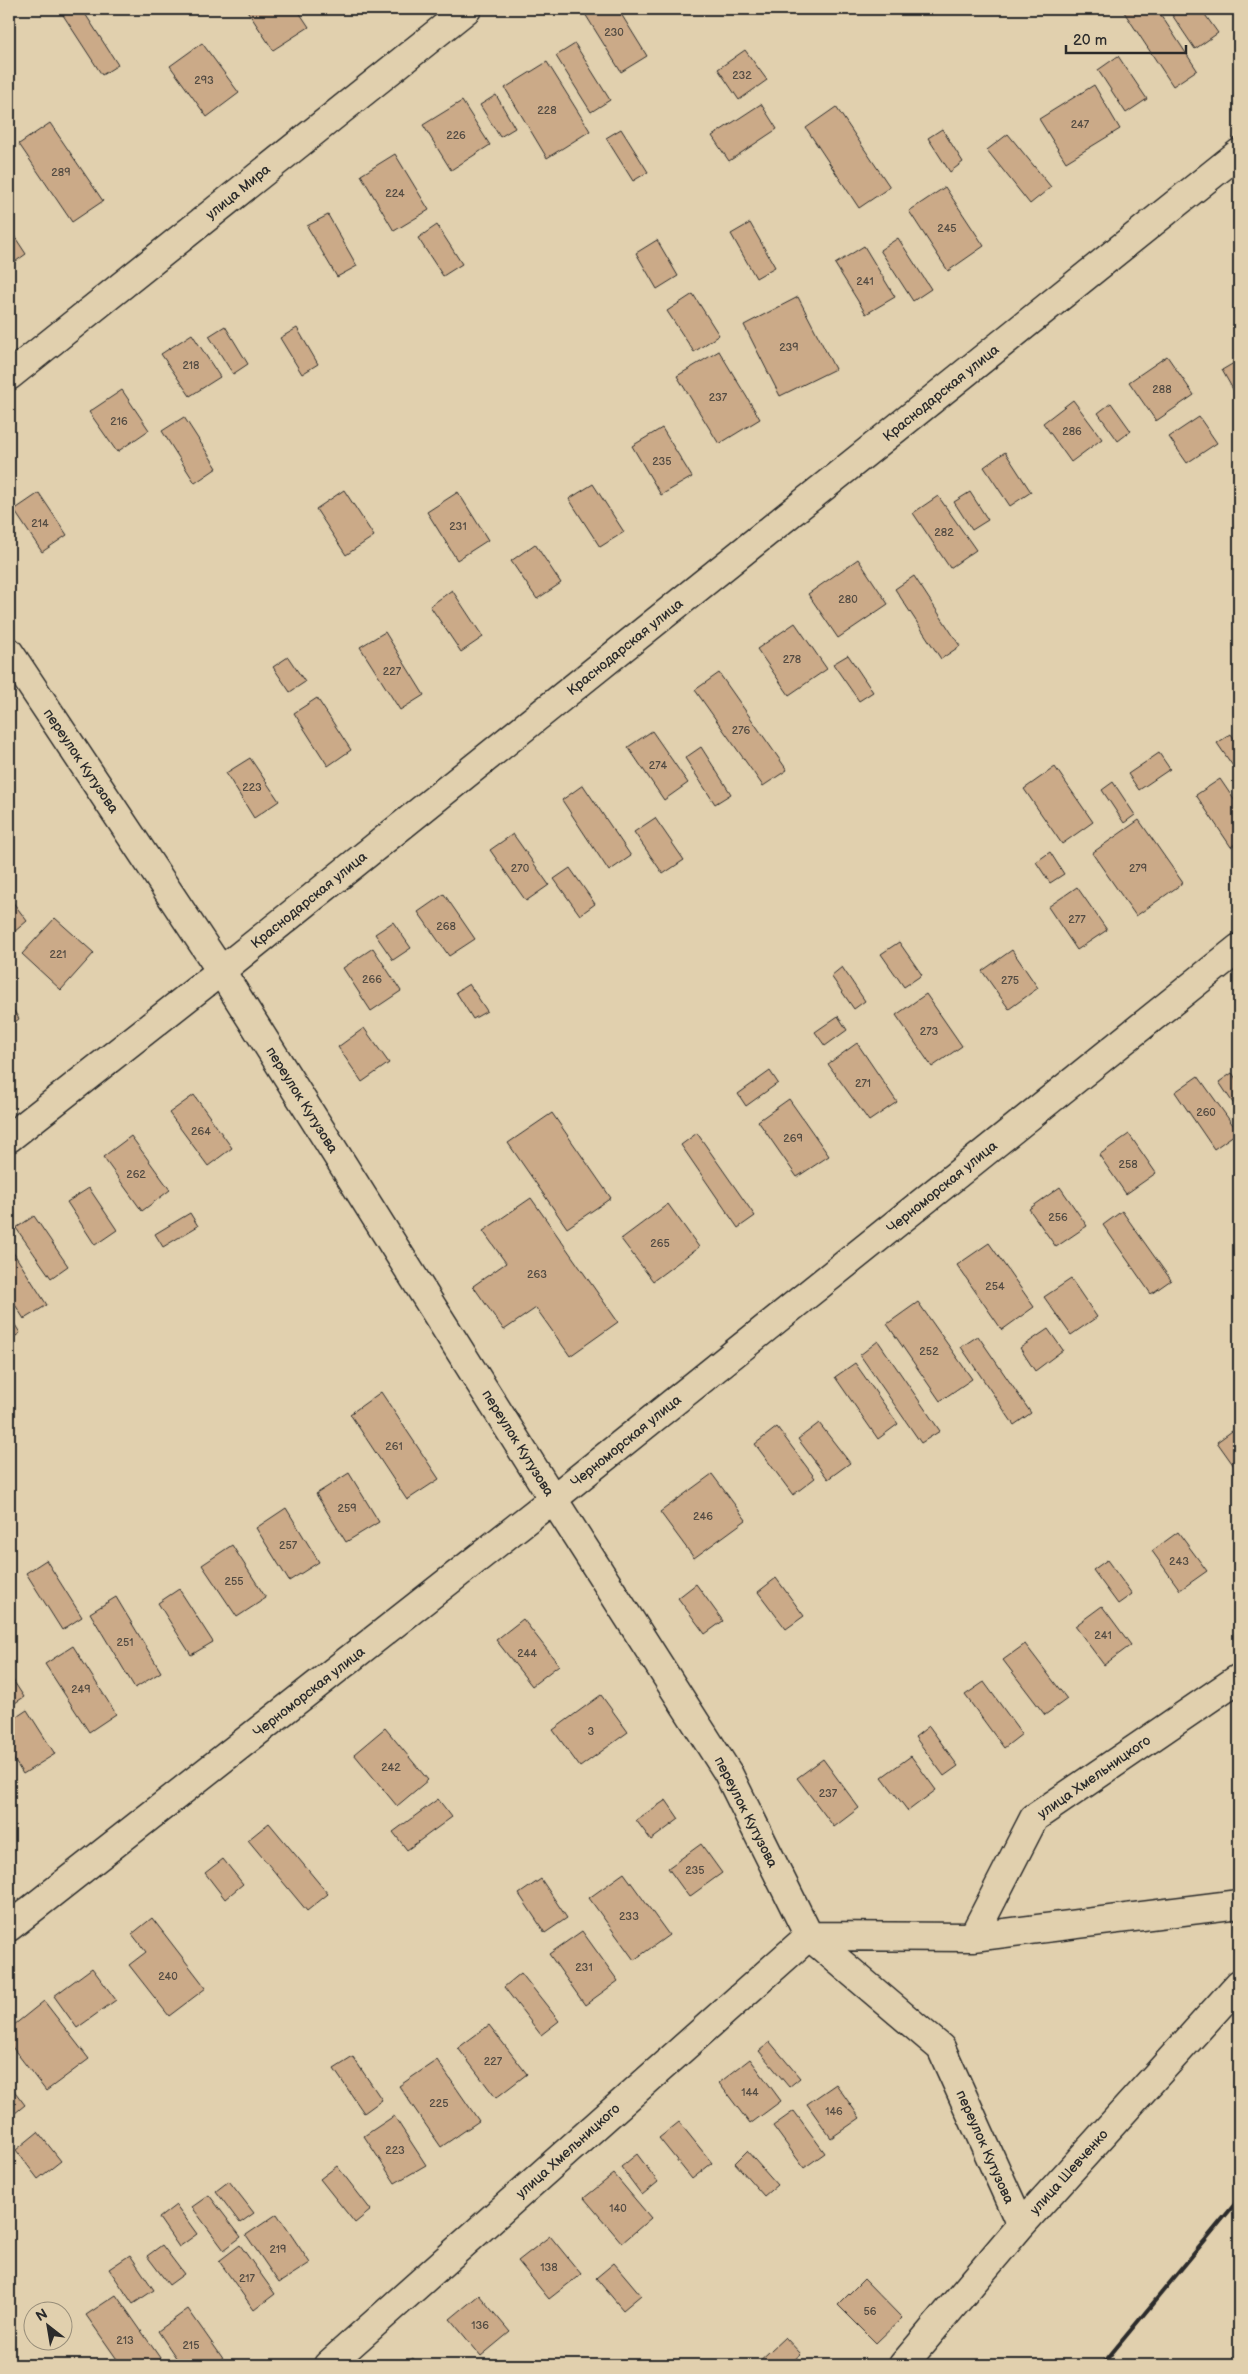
<svg xmlns="http://www.w3.org/2000/svg" width="1248" height="2374" viewBox="0 0 1248 2374" font-family="'Balsamiq Sans',sans-serif">
<style>
.building{fill:#cbaa88;stroke:#2b2b2b}
.lines{fill:none;stroke-linecap:round;stroke-linejoin:round}
.street-casing{stroke:#2b2b2b;stroke-width:31}
.secondary-casing{stroke:#2b2b2b;stroke-width:31}
.street{stroke:#e1d0ae;stroke-width:28}
.secondary{stroke:#e1d0ae;stroke-width:28}
.rail{stroke:#2b2b2b;stroke-width:4}
.labels{text-anchor:middle;dominant-baseline:central;stroke-width:4;stroke-linejoin:round;paint-order:stroke}
.number-label{font-size:11px;fill:#534b42}
.street-label{font-size:14px;fill:#2b2b2b;stroke:#e1d0ae}
</style>
<rect width="100%" height="100%" fill="#e1d0ae"/>
<filter id="ink" filterUnits="userSpaceOnUse"><feTurbulence type="fractalNoise" baseFrequency=".02" numOctaves="2"/><feDisplacementMap in="SourceGraphic" scale="10" xChannelSelector="R" yChannelSelector="G"/><feConvolveMatrix kernelMatrix="1 2 1 2 8 2 1 2 1" color-interpolation-filters="sRGB"/></filter>
<g filter="url(#ink)">
<path class="building" d="M72 9H82L118 65 102 75 63 15Z
M246 9H297L309 27 273 50Z
M582 9H618L647 56 621 72Z
M1122 9H1157L1197 70 1173 86Z
M1168 9H1201L1218 33 1195 49Z
M1231 9H1239V21Z
M202 43 239 93 207 117 170 66Z
M575 44 610 100 591 112 556 56Z
M745 50 767 80 739 100 718 69Z
M1118 56 1147 99 1126 113 1098 70Z
M547 62 590 131 547 158 505 88Z
M1094 85 1120 129 1066 162 1039 119Z
M496 95 515 128 500 137 480 105Z
M462 101 490 145 451 170 423 125Z
M761 104 777 129 729 161 712 136Z
M836 107 890 187 859 208 806 128Z
M50 123 103 201 72 222 19 144Z
M621 129 648 172 633 181 606 138Z
M942 129 963 162 950 172 928 138Z
M1008 134 1051 187 1030 204 987 150Z
M395 154 429 210 394 231 361 175Z
M945 187 984 246 948 271 909 211Z
M328 215 357 266 337 277 307 226Z
M750 223 775 267 756 278 731 234Z
M437 225 462 264 443 276 418 238Z
M9 228 26 254 9 266Z
M898 238 931 289 913 301 880 250Z
M657 240 678 276 657 289 636 253Z
M864 246 895 297 866 314 835 264Z
M693 294 719 335 694 352 667 311Z
M798 297 835 369 780 396 744 325Z
M225 326 248 364 233 374 209 336Z
M297 328 318 364 302 374 280 338Z
M192 334 220 377 190 396 161 354Z
M719 351 760 419 719 444 677 376Z
M1167 356 1194 395 1156 421 1129 382Z
M1239 360V400L1222 370Z
M122 390 149 430 117 452 89 412Z
M1073 400 1102 439 1071 462 1043 423Z
M1111 403 1131 431 1118 441 1098 413Z
M184 417 217 468 195 483 162 431Z
M1199 417 1217 443 1187 463 1169 437Z
M662 428 692 477 661 495 632 446Z
M1005 452 1031 492 1010 506 984 467Z
M593 484 624 532 600 547 569 499Z
M344 490 374 536 346 555 316 509Z
M458 492 488 540 457 560 427 512Z
M970 492 988 520 972 530 954 502Z
M39 493 67 535 42 552 14 510Z
M938 496 976 550 950 568 913 513Z
M535 544 561 583 537 599 511 561Z
M858 559 888 604 838 638 808 594Z
M914 576 960 646 941 659 895 589Z
M452 590 483 637 461 652 430 606Z
M795 623 827 669 789 695 757 649Z
M385 632 424 695 400 710 360 647Z
M848 655 873 692 859 701 833 664Z
M288 657 305 682 290 692 273 667Z
M719 673 787 770 763 786 695 690Z
M317 698 351 750 328 766 294 713Z
M652 731 688 783 664 800 628 747Z
M1231 734 1239 746V770L1237 772 1217 743Z
M701 747 731 794 715 804 685 758Z
M1159 753 1170 769 1139 790 1128 774Z
M250 758 279 801 254 818 226 773Z
M1055 767 1093 822 1062 844 1024 789Z
M1220 779 1239 807V841L1231 847 1196 795Z
M1113 782 1135 815 1124 823 1102 790Z
M583 785 631 856 609 871 562 800Z
M655 818 684 860 663 874 634 832Z
M1139 820 1183 883 1136 916 1092 853Z
M513 834 549 885 526 901 490 850Z
M1050 852 1064 874 1050 883 1036 862Z
M570 868 595 904 580 915 554 879Z
M1077 887 1107 930 1077 950 1048 907Z
M444 894 475 939 449 956 418 912Z
M9 897 27 921 14 932 9 925Z
M55 918 94 953 61 990 22 954Z
M393 922 411 948 393 960 375 934Z
M899 942 922 975 904 987 881 954Z
M373 948 401 991 371 1011 343 968Z
M1012 950 1038 988 1009 1009 982 971Z
M842 967 865 1001 854 1009 831 976Z
M469 984 487 1011 473 1019 456 992Z
M926 994 962 1046 932 1067 896 1015Z
M9 1003 19 1019 9 1026Z
M838 1016 847 1030 825 1046 815 1032Z
M364 1028 389 1063 362 1082 338 1047Z
M857 1043 897 1102 869 1121 828 1064Z
M770 1071 778 1083 746 1106 738 1094Z
M1232 1073 1239 1083V1112L1219 1082Z
M1198 1076 1238 1132 1214 1149 1175 1092Z
M194 1095 232 1148 208 1166 169 1113Z
M789 1099 829 1156 797 1177 758 1121Z
M552 1113 611 1198 567 1228 508 1143Z
M697 1133 755 1216 738 1228 681 1145Z
M1129 1134 1156 1173 1126 1194 1099 1155Z
M131 1136 170 1190 142 1211 103 1157Z
M1060 1187 1087 1226 1056 1247 1029 1209Z
M89 1188 117 1230 95 1245 67 1202Z
M531 1198 618 1322 570 1356 536 1308 504 1330 473 1286 506 1263 483 1231Z
M668 1204 699 1247 653 1281 621 1239Z
M1122 1211 1171 1280 1151 1294 1103 1225Z
M190 1213 198 1226 163 1247 155 1234Z
M34 1216 68 1266 51 1278 16 1228Z
M989 1243 1034 1307 1002 1330 957 1265Z
M9 1246 47 1305 24 1319 9 1295Z
M1071 1279 1097 1317 1071 1335 1044 1297Z
M918 1302 972 1379 940 1401 887 1324Z
M9 1315 20 1333 9 1341Z
M1048 1329 1063 1350 1035 1371 1020 1348Z
M978 1336 1031 1413 1014 1425 961 1347Z
M878 1341 940 1431 921 1443 860 1355Z
M855 1363 898 1424 878 1439 835 1377Z
M381 1392 439 1479 407 1500 350 1414Z
M819 1423 850 1463 828 1479 798 1439Z
M1239 1426V1473L1217 1442Z
M777 1427 815 1478 793 1495 755 1444Z
M349 1473 379 1522 346 1542 316 1494Z
M712 1474 746 1520 694 1558 660 1512Z
M286 1508 319 1562 289 1581 256 1528Z
M1178 1532 1207 1571 1180 1590 1152 1551Z
M232 1545 266 1598 237 1617 202 1565Z
M46 1560 82 1617 62 1630 26 1573Z
M1107 1560 1132 1594 1118 1604 1093 1570Z
M776 1578 804 1616 786 1629 758 1592Z
M696 1584 723 1621 705 1634 678 1598Z
M179 1589 213 1642 191 1655 158 1603Z
M116 1597 161 1672 135 1688 90 1613Z
M1102 1606 1131 1645 1104 1665 1075 1626Z
M523 1619 559 1665 532 1686 496 1640Z
M1025 1644 1067 1699 1045 1715 1003 1660Z
M73 1646 116 1714 89 1732 45 1664Z
M9 1674 24 1697 9 1707Z
M984 1682 1022 1734 1004 1748 965 1695Z
M601 1695 628 1732 580 1767 553 1730Z
M27 1710 55 1754 23 1774 9 1752V1722Z
M929 1726 958 1766 944 1776 915 1737Z
M385 1728 428 1780 397 1806 354 1754Z
M911 1756 936 1790 908 1811 882 1777Z
M823 1759 859 1808 834 1827 797 1778Z
M438 1799 452 1817 407 1850 393 1832Z
M666 1800 679 1819 651 1840 636 1820Z
M269 1823 328 1894 307 1911 248 1840Z
M701 1844 722 1873 689 1897 668 1868Z
M223 1859 243 1884 225 1899 205 1873Z
M624 1873 669 1935 634 1960 589 1898Z
M541 1879 567 1918 545 1933 519 1894Z
M152 1918 206 1988 169 2016 129 1965 146 1952 132 1934Z
M582 1931 618 1981 585 2005 549 1954Z
M92 1968 116 2000 77 2028 54 1996Z
M521 1973 559 2021 541 2035 504 1987Z
M44 2001 89 2059 46 2091 9 2043V2029Z
M489 2025 527 2074 496 2098 458 2048Z
M770 2042 800 2078 789 2087 759 2051Z
M353 2057 382 2100 364 2113 334 2069Z
M750 2059 781 2101 750 2124 719 2083Z
M437 2060 479 2121 441 2147 399 2086Z
M9 2084 25 2105 9 2118Z
M836 2084 860 2118 831 2138 807 2104Z
M794 2111 825 2153 804 2168 773 2126Z
M394 2116 426 2165 395 2183 364 2136Z
M679 2122 712 2163 692 2179 659 2138Z
M38 2132 61 2161 38 2179 16 2150Z
M747 2151 777 2185 764 2196 735 2163Z
M637 2154 658 2182 642 2195 621 2167Z
M337 2166 371 2210 355 2223 320 2179Z
M614 2174 651 2218 622 2243 584 2198Z
M229 2181 254 2213 240 2223 216 2191Z
M209 2195 241 2237 224 2250 192 2207Z
M176 2205 197 2234 179 2247 159 2218Z
M277 2214 310 2263 279 2283 246 2235Z
M550 2236 581 2274 549 2299 518 2261Z
M162 2245 184 2274 169 2285 147 2256Z
M240 2245 275 2294 254 2310 219 2261Z
M130 2255 154 2290 133 2304 109 2269Z
M614 2263 641 2295 623 2310 596 2278Z
M864 2279 902 2318 876 2343 838 2305Z
M116 2295 165 2365H121L86 2315Z
M479 2295 510 2332 481 2356 450 2319Z
M188 2309 224 2360 216 2365H181L158 2331Z
M785 2337 801 2354 788 2365H755Z
M413 2358 419 2365H403Z"/>
<g class="lines">
<defs>
<path id="street" d="M9 376 467 9
M9 652 221 971 553 1499 728 1773 809 1936 941 2048 1021 2225
M9 1927 553 1499 1239 948
M973 1937 1034 1818 1239 1678
M328 2365 809 1936 973 1937 1239 1904
M903 2365 1021 2225 1239 1984"/>
<path id="secondary" d="M9 1138 221 971 1239 153"/>
</defs>
<use href="#street" class="street-casing"/>
<use href="#secondary" class="secondary-casing"/>
<use href="#street" class="street"/>
<use href="#secondary" class="secondary"/>
<path class="rail" d="M1102 2365 1239 2199"/>
</g>
</g>
<g class="labels">
<g class="number-label">
<text x="614" y="32">230</text>
<text x="742" y="75">232</text>
<text x="204" y="80">293</text>
<text x="547" y="110">228</text>
<text x="1080" y="124">247</text>
<text x="456" y="135">226</text>
<text x="61" y="172">289</text>
<text x="395" y="193">224</text>
<text x="947" y="228">245</text>
<text x="865" y="281">241</text>
<text x="789" y="347">239</text>
<text x="191" y="365">218</text>
<text x="1162" y="389">288</text>
<text x="718" y="397">237</text>
<text x="119" y="421">216</text>
<text x="1072" y="431">286</text>
<text x="662" y="461">235</text>
<text x="40" y="523">214</text>
<text x="458" y="526">231</text>
<text x="944" y="532">282</text>
<text x="848" y="599">280</text>
<text x="792" y="659">278</text>
<text x="392" y="671">227</text>
<text x="741" y="730">276</text>
<text x="658" y="765">274</text>
<text x="252" y="787">223</text>
<text x="520" y="868">270</text>
<text x="1138" y="868">279</text>
<text x="1077" y="919">277</text>
<text x="446" y="926">268</text>
<text x="58" y="954">221</text>
<text x="372" y="979">266</text>
<text x="1010" y="980">275</text>
<text x="929" y="1031">273</text>
<text x="863" y="1083">271</text>
<text x="1206" y="1112">260</text>
<text x="201" y="1131">264</text>
<text x="793" y="1138">269</text>
<text x="1128" y="1164">258</text>
<text x="136" y="1174">262</text>
<text x="1058" y="1217">256</text>
<text x="660" y="1243">265</text>
<text x="537" y="1274">263</text>
<text x="995" y="1286">254</text>
<text x="929" y="1351">252</text>
<text x="394" y="1446">261</text>
<text x="347" y="1508">259</text>
<text x="703" y="1516">246</text>
<text x="288" y="1545">257</text>
<text x="1179" y="1561">243</text>
<text x="234" y="1581">255</text>
<text x="1103" y="1635">241</text>
<text x="125" y="1642">251</text>
<text x="527" y="1653">244</text>
<text x="81" y="1689">249</text>
<text x="591" y="1731">3</text>
<text x="391" y="1767">242</text>
<text x="828" y="1793">237</text>
<text x="695" y="1870">235</text>
<text x="629" y="1916">233</text>
<text x="584" y="1967">231</text>
<text x="168" y="1976">240</text>
<text x="493" y="2061">227</text>
<text x="750" y="2092">144</text>
<text x="439" y="2103">225</text>
<text x="834" y="2111">146</text>
<text x="395" y="2150">223</text>
<text x="618" y="2208">140</text>
<text x="278" y="2249">219</text>
<text x="549" y="2267">138</text>
<text x="247" y="2278">217</text>
<text x="870" y="2311">56</text>
<text x="480" y="2325">136</text>
<text x="125" y="2340">213</text>
<text x="191" y="2345">215</text>
</g>
<g class="street-label">
<text transform="translate(238 192) rotate(-39)">улица Мира</text>
<text transform="translate(941 393) rotate(-39)">Краснодарская улица</text>
<text transform="translate(625 647) rotate(-39)">Краснодарская улица</text>
<text transform="translate(81 761) rotate(56)">переулок Кутузова</text>
<text transform="translate(309 900) rotate(-39)">Краснодарская улица</text>
<text transform="translate(302 1100) rotate(58)">переулок Кутузова</text>
<text transform="translate(942 1187) rotate(-39)">Черноморская улица</text>
<text transform="translate(626 1441) rotate(-39)">Черноморская улица</text>
<text transform="translate(518 1443) rotate(58)">переулок Кутузова</text>
<text transform="translate(309 1692) rotate(-38)">Черноморская улица</text>
<text transform="translate(1094 1777) rotate(-35)">улица Хмельницкого</text>
<text transform="translate(746 1812) rotate(63)">переулок Кутузова</text>
<text transform="translate(985 2147) rotate(66)">переулок Кутузова</text>
<text transform="translate(568 2151) rotate(-42)">улица Хмельницкого</text>
<text transform="translate(1069 2172) rotate(-48)">улица Шевченко</text>
</g>
</g>
<rect width="1248" height="2374" fill="none" stroke="#e1d0ae" stroke-width="30"/>
<rect x="15" y="15" width="1218" height="2344" fill="none" stroke="#2b2b2b" stroke-width="2" filter="url(#ink)"/>
<g transform="translate(48 2326) rotate(329)"><circle r="24" fill="#e1d0ae" stroke="#988e7a"/>
<path d="M0-4L9 19L0 12L-9 19Z" fill="#2b2b2b"/>
<text y="-8" font-size="14" font-weight="bold" text-anchor="middle" fill="#2b2b2b">N</text>
</g>
<path d="M1066 45v8h120v-8" fill="none" stroke="#2b2b2b" stroke-width="2.5"/>
<text x="1073" y="45" font-size="15" fill="#2b2b2b" stroke="#e1d0ae" stroke-width="4" paint-order="stroke">20 m</text>
</svg>
